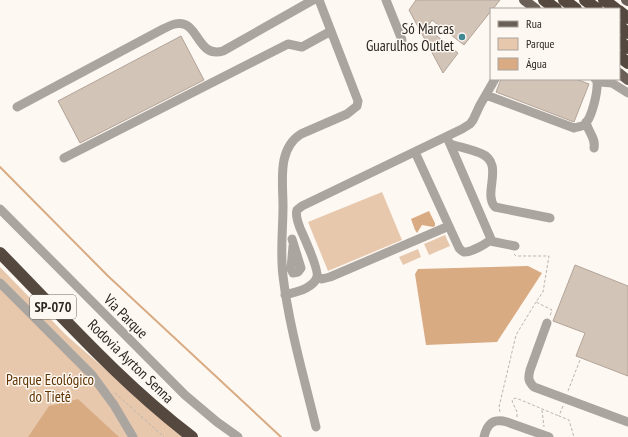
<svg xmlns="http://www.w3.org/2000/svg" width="628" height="437" viewBox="0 0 628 437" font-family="'PT Sans Narrow',sans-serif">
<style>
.green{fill:#e7c8ad}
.water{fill:#d9ab83}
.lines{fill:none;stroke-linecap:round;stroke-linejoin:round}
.stream{stroke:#d9ab83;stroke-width:2}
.building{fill:#d3c4b8;stroke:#b2a498}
.path{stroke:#bbb5b0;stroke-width:1;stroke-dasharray:3 2;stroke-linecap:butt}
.minor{stroke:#aba5a0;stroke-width:9}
.major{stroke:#6b6057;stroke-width:10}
.highway{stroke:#55483e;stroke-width:12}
.poi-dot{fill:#428794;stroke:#fef8f3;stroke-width:1.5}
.labels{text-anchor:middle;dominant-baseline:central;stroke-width:3;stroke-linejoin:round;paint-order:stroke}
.shield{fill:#fef8f3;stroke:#6c6661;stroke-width:1}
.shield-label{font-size:14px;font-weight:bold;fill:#2d2722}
.poi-label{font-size:15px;fill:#2d2722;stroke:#fef8f3;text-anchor:end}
.street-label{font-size:15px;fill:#2d2722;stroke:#fef8f3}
.park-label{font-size:15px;fill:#613502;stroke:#fef8f3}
</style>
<rect width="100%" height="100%" fill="#fef8f3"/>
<path class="green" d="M382 192 402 240 328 271 308 222Z
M445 235 450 246 429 255 424 244Z
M418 249 421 257 403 265 399 257Z
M0 267 66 335 183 437H0Z"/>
<path class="water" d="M429 211 435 223V226L433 227 422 225 417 233 415 230 411 219Z
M528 266 542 273 497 342 426 345 415 274 418 269Z
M78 399 119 437H28L49 406Z"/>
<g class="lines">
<path class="stream" d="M0 167 108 276 281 437"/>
</g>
<path class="building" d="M416 0H500L493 9H491V11L464 45 432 20 427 28 458 53 443 73 409 10Z
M181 36 204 80 80 143 58 101Z
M501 79H576L589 84 574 122 496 92Z
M575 265 628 286V376L576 356 585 333 553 321Z"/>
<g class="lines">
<path class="path" d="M514 254 516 256H549L543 292 536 302 552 310 550 316
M568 391 580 360
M115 393 164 437
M563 406 559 416 569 420 574 437
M542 410 544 427
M500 412 499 407 516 335 536 302
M517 417V412L512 401 513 399 516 398 559 416"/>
<path class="minor" d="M386 0 402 40
M595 79 600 82 612 83 628 93
M486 95 574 128C577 127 581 127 584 125 592 119 598 91 597 81
M17 107 163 29C167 27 171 25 175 24 199 18 196 59 223 51L313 0
M586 122C588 132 596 138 594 148
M449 142 450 144C460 147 471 149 480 153 506 163 482 193 495 207L550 218
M415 152 459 248C461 250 461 251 464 252 470 253 488 243 491 239L450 144
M64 158 288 44 302 47 331 31
M0 209 185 395 217 422 238 437
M292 239 301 268 298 272 293 273 291 269 293 246
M490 241 515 246
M317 277 322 279 330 277 449 226
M0 283 92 375 114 405 133 437
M285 295C295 292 313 289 317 277 319 269 304 237 300 228 298 222 295 216 297 210L302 206 462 129 470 124 473 120 480 105 495 79
M547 323 530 370C528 378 528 381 534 387L628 422
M316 427C304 377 289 327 283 276 280 253 283 229 283 206 283 181 277 149 301 134L347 114 357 106 358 101 319 0
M484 437C487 424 493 418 507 422L549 437"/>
<path class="major" d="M524 0 536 9
M626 0 628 1
M619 73 628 80"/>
<path class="highway" d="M544 0 556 9
M564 0 576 9
M585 0 597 9
M604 0 616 9
M619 11 628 18
M619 26 628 33
M619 41 628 48
M619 56 628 63
M0 253C62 316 121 383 192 437"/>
</g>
<circle class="poi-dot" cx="462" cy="37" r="4"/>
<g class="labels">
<rect class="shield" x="30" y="295" width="46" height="24" rx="3"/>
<g class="shield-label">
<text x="53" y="307">SP-070</text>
</g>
<g class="poi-label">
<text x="454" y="28">Só Marcas<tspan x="454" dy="17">Guarulhos Outlet</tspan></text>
</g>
<g class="street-label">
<text transform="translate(126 316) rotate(45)">Via Parque</text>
<text transform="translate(131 361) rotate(44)">Rodovia Ayrton Senna</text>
</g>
<g class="park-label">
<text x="50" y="379">Parque Ecológico<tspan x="50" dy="17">do Tietê</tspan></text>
</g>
</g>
<rect x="490" y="8" width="130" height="72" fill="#fef8f3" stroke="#aaa49f"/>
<rect x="498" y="21" width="20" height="6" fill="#6b6057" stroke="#aaa49f"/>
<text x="526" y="28" font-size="12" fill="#2d2722">Rua</text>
<rect x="498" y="38" width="20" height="12" fill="#e7c8ad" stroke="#aaa49f"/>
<text x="526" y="48" font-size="12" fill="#2d2722">Parque</text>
<rect x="498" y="58" width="20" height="12" fill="#d9ab83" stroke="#aaa49f"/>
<text x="526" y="68" font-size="12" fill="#2d2722">Água</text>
</svg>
